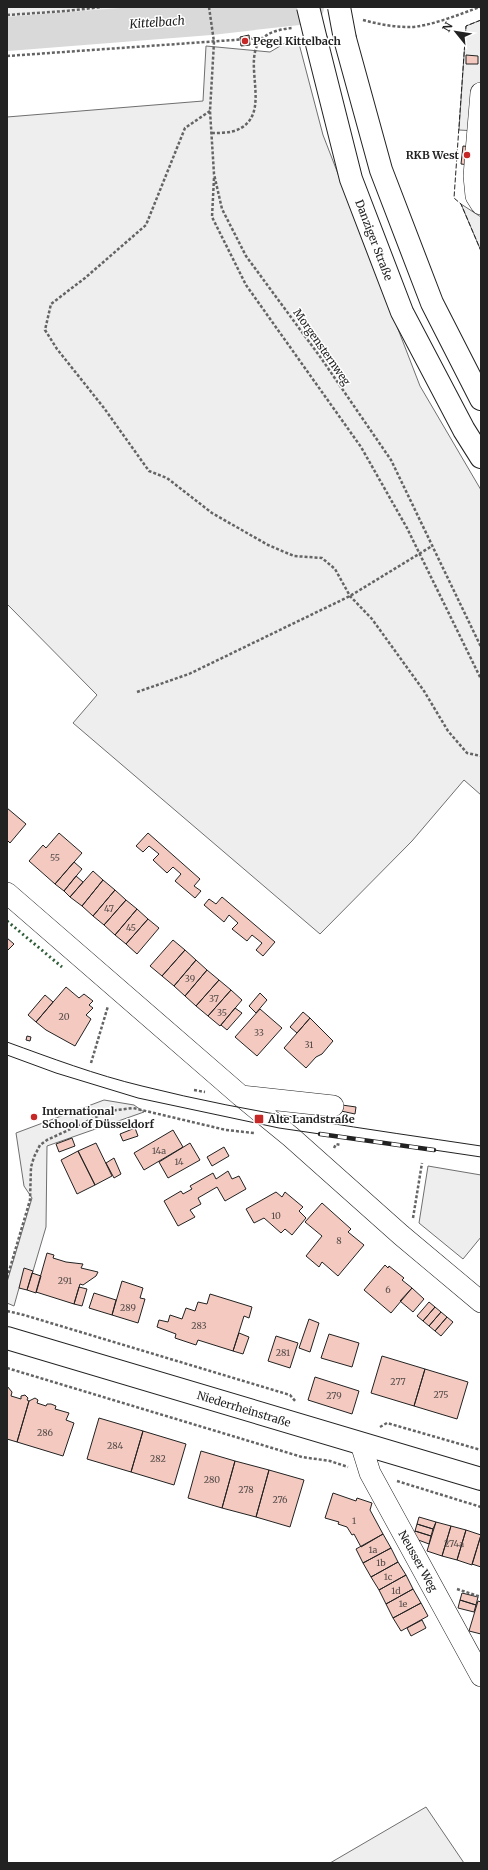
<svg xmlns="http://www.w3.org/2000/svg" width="488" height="1870" viewBox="0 0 488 1870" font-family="Merriweather,serif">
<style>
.green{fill:#eee;stroke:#6f6f6f}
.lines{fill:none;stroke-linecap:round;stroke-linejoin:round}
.river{stroke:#d9d9d9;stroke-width:34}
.building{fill:#f3c9c0;stroke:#222}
.minor-casing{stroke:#222;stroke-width:22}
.major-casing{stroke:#222;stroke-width:24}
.highway-casing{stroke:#222;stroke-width:24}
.path{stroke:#646464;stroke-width:2.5;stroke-dasharray:3 2;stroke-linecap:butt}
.minor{stroke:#fff;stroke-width:21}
.major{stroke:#fff;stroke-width:22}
.highway{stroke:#fff;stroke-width:22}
.tram{stroke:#222;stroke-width:1}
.rail-casing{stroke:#222;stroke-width:4.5}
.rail{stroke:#fff;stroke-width:3;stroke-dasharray:9;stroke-linecap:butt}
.highway-bridge-casing{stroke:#222;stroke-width:24;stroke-linecap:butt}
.highway-bridge{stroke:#fff;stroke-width:22}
.hedge{stroke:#2f5e38;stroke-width:3;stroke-dasharray:2 3;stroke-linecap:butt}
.fence{stroke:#222;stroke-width:1;stroke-dasharray:5 2;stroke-linecap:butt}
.poi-dot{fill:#c62828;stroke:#fff;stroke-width:1.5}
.labels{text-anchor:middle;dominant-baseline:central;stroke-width:3;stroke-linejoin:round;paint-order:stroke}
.number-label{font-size:9px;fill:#564c4a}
.poi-label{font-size:11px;font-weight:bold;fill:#222;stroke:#fff;text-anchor:start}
.street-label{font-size:11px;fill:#222;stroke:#fff}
.water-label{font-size:12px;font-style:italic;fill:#222;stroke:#fff}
</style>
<rect width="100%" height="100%" fill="#fff"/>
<path class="green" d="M7 7H201V12L7 29Z
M481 20V86L477 131 459 130 466 26Z
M297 36 323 135 420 386 481 490V795L464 780 412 841 320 934 73 723 97 695 7 604V117L203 101 206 46 270 52Z
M461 204 481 217V251Z
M104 1100 134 1105 144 1112 47 1146 46 1227 33 1271 19 1288 14 1306 7 1303V1282L32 1198 24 1186 16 1133Z
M428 1166 481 1175V1237L463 1259 419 1223Z
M426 1807 464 1863H330Z"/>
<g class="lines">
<path class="river" d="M7 34 210 18 307 7"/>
</g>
<path class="building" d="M249 35 250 45 241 46 240 37Z
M466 55 478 56V64H466Z
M463 146 472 147 470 165 461 164Z
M7 808 26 824 10 843 7 840Z
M59 833 82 853 55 884 29 861 43 845 46 848Z
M148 833 200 879 194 886 201 891 195 898 175 881 181 874 173 867 167 873 153 860 159 854 149 846 143 852 136 846Z
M74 862 82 869 64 891 55 884Z
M93 871 103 880 82 906 70 897Z
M76 876 83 882 70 897 64 891Z
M103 880 115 890 93 916 82 906Z
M115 890 126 900 104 925 93 916Z
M222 897 275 942 263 956 256 950 262 943 252 935 247 941 232 929 238 923 229 915 224 922 204 905 209 899 216 904Z
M126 900 137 909 115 935 104 925Z
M137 909 148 919 126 944 115 935Z
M148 919 159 928 137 954 126 944Z
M7 938 14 944 7 951Z
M173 940 185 950 162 976 150 966Z
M185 950 196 960 174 986 162 976Z
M196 960 207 970 185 996 174 986Z
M207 970 219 980 196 1006 185 996Z
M219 980 231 990 208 1016 196 1006Z
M66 987 79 998 84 994 93 1001 89 1005 93 1008 86 1015 91 1019 75 1046 46 1030 36 1022Z
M231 990 242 1000 220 1026 208 1016Z
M260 993 267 1000 256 1013 249 1006Z
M45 995 53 1002 36 1022 28 1015Z
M235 1008 242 1013 227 1030 221 1025Z
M260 1009 282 1028 257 1056 235 1037Z
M303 1012 310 1018 297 1033 290 1027Z
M310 1018 333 1041 322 1054 316 1057 306 1068 284 1048Z
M27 1036 31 1037 30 1041 26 1040Z
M342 1105 356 1107 355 1114 341 1111Z
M135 1128 138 1136 123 1141 120 1134Z
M173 1130 183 1147 144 1170 134 1153Z
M72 1138 75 1146 59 1152 56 1144Z
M96 1143 112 1176 95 1185 78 1151Z
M190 1143 200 1160 168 1178 159 1162Z
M224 1147 229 1156 212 1166 207 1157Z
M78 1151 95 1185 77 1194 61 1160Z
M114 1158 121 1174 114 1178 106 1163Z
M228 1171 232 1179 239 1176 246 1189 225 1201 217 1187 198 1198 201 1204 190 1210 195 1217 178 1226 164 1201 181 1191 183 1194 192 1189 190 1186 213 1173 216 1179Z
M276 1192 282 1197 285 1192 303 1207 299 1211 306 1218 292 1235 285 1229 281 1233 264 1218 254 1223 246 1209Z
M322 1203 351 1229 348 1232 364 1245 338 1276 322 1262 319 1267 306 1256 322 1236 305 1222Z
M47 1253 54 1255 53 1258 66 1262 83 1264 81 1268 98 1272 96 1276 83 1285 80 1284 74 1304 36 1292Z
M385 1265 388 1268 389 1266 404 1278 402 1280 412 1288 391 1313 364 1290Z
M24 1268 33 1271 27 1290 19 1288Z
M32 1273 41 1276 36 1293 27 1290Z
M122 1281 143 1288 140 1298 145 1299 138 1323 112 1315Z
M79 1287 87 1289 82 1306 74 1304Z
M412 1288 424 1299 413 1312 400 1301Z
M94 1293 116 1300 112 1315 89 1308Z
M210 1294 252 1307 249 1318 244 1316 233 1351 198 1340 196 1345 175 1338 176 1334 157 1327 159 1320 168 1322 170 1315 182 1319 186 1308 195 1311 198 1302 207 1304Z
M429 1302 435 1307 423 1321 417 1316Z
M435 1307 441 1312 429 1326 423 1321Z
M441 1312 447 1317 435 1331 429 1326Z
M447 1317 453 1322 441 1336 435 1331Z
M309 1319 319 1323 310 1352 299 1348Z
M239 1333 249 1337 243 1354 233 1351Z
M329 1334 359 1343 352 1367 321 1358Z
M276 1336 298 1343 290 1368 268 1361Z
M382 1356 425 1369 414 1406 371 1393Z
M425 1369 468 1382 457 1419 414 1406Z
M315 1377 359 1391 352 1414 308 1400Z
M7 1386 12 1392 11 1396 21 1399V1396L25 1395 28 1398 27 1400 29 1401 17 1442 7 1439Z
M35 1398 38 1400 37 1403 46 1406 47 1404H51L56 1406 55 1409 69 1413 66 1420 74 1423 63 1456 17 1442 29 1401Z
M99 1418 143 1431 131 1472 87 1459Z
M143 1431 186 1444 174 1485 131 1472Z
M201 1451 235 1461 222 1508 188 1498Z
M235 1461 269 1470 256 1517 222 1508Z
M269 1470 304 1480 290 1527 256 1517Z
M333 1493 356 1501 357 1498 372 1503 370 1510 383 1534 361 1547 354 1534 352 1535 347 1527 338 1524 339 1522 325 1518Z
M419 1517 436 1522 433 1529 417 1524Z
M436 1522 451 1526 442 1556 427 1551Z
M417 1524 433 1529 431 1536 415 1531Z
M451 1526 466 1530 457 1560 442 1556Z
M466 1530 481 1535 472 1565 457 1560Z
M415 1531 431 1536 429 1544 413 1538Z
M383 1534 391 1548 363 1563 356 1549Z
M481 1535V1567L472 1564Z
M391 1548 398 1562 371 1577 363 1563Z
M398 1562 406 1575 379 1590 371 1577Z
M406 1575 413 1589 386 1604 379 1590Z
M413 1589 421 1603 393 1618 386 1604Z
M462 1593 478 1597 476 1605 460 1600Z
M460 1600 476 1605 474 1612 458 1608Z
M478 1601 481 1602V1634L469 1631Z
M421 1603 428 1616 401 1631 393 1618Z
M422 1620 426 1628 411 1636 407 1628Z"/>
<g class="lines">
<defs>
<path id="minor" d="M481 93 474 176 476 196 481 204
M7 893 241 1096 291 1137 401 1235 481 1302
M241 1096 333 1106
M361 1444 370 1473 481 1676"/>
<path id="major" d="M7 1338 481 1479"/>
<path id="highway" d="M345 39 381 170 432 303 481 399
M316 40 351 179 402 312 464 430 481 457"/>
</defs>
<use href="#minor" class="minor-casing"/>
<use href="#major" class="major-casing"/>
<use href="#highway" class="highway-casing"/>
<path class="path" d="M209 7 214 42 210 111 214 174 222 209 246 256 321 358 391 460 481 647
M7 15 66 11 102 7
M363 20C378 24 393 27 409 27 429 27 460 14 480 7
M7 56 262 38
M210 111 185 128 146 225 85 278 51 304 45 330 57 349 104 408 149 471 167 478 212 513 268 545 294 556 322 558 335 569 350 596 372 619 424 691 448 731 467 753 481 756
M212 133C219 133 227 133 234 131 277 117 238 59 263 38 271 31 282 29 292 28
M214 178 212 217 246 285 361 447 407 528 481 679
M137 692 189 674 350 596 432 546
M91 1063 108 1006
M194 1090 205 1092
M334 1148 336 1144 341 1145
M413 1218 422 1163
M7 1278 30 1200 31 1167 34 1157 40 1145 47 1140 109 1111 133 1108 226 1130 254 1133
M7 1311 24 1315 290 1395 296 1402
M7 1368 302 1457 330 1461 348 1467
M380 1427 387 1423 481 1450
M397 1481 481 1507
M457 1589 481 1597"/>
<use href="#minor" class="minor"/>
<use href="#major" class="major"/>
<use href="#highway" class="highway"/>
<path class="tram" d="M7 1042C51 1058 96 1075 142 1086 253 1114 368 1129 481 1146
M7 1055 56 1073 138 1098 279 1128 320 1134
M434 1150 481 1157"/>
<defs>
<path id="rail" d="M320 1134 434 1150"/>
</defs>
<use href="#rail" class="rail-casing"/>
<use href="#rail" class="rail"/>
<defs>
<path id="highway-bridge" d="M308 7 316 40
M339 7 345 39"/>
</defs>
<use href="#highway-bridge" class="highway-bridge-casing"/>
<use href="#highway-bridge" class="highway-bridge"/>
<path class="hedge" d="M7 921 62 967"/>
<path class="fence" d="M481 20 466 26 454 198 461 204 481 251"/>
</g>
<g class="poi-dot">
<circle cx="245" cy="41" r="4"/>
<circle cx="467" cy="155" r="4"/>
<circle cx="34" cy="1117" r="4"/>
<rect x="254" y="1114" width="10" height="10" rx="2"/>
</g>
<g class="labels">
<g class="number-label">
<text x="55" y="857">55</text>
<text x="109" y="908">47</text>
<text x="131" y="927">45</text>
<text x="190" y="978">39</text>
<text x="214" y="998">37</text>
<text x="222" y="1012">35</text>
<text x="64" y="1016">20</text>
<text x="259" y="1032">33</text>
<text x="309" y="1044">31</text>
<text x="159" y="1150">14a</text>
<text x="179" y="1161">14</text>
<text x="276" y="1215">10</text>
<text x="339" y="1240">8</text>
<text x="65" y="1280">291</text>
<text x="388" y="1289">6</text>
<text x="128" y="1307">289</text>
<text x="199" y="1325">283</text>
<text x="283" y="1352">281</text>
<text x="398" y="1381">277</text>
<text x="441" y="1394">275</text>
<text x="334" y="1395">279</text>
<text x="45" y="1432">286</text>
<text x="115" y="1445">284</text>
<text x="158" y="1458">282</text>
<text x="212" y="1479">280</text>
<text x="246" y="1489">278</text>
<text x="280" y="1499">276</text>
<text x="354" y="1520">1</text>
<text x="454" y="1543">274a</text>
<text x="373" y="1549">1a</text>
<text x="381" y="1562">1b</text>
<text x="388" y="1576">1c</text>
<text x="396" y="1590">1d</text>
<text x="403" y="1603">1e</text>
</g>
<g class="poi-label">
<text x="253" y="41">Pegel Kittelbach</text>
<text x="459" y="155" text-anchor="end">RKB West</text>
<text x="42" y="1111">International<tspan x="42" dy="13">School of Düsseldorf</tspan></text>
<text x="268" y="1119">Alte Landstraße</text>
</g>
<g class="street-label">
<text transform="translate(374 240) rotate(69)">Danziger Straße</text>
<text transform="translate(322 347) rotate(55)">Morgensternweg</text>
<text transform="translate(244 1409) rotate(17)">Niederrheinstraße</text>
<text transform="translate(418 1561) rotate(61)">Neusser Weg</text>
</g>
<g class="water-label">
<text transform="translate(157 22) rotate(-4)">Kittelbach</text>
</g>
</g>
<rect width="488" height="1870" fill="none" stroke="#222222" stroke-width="16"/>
<g transform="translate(456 32) rotate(300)" stroke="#ffffff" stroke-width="3" paint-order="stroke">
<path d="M0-3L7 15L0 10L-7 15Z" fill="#222222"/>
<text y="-6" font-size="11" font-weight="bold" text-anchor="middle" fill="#222222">N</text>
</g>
</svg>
